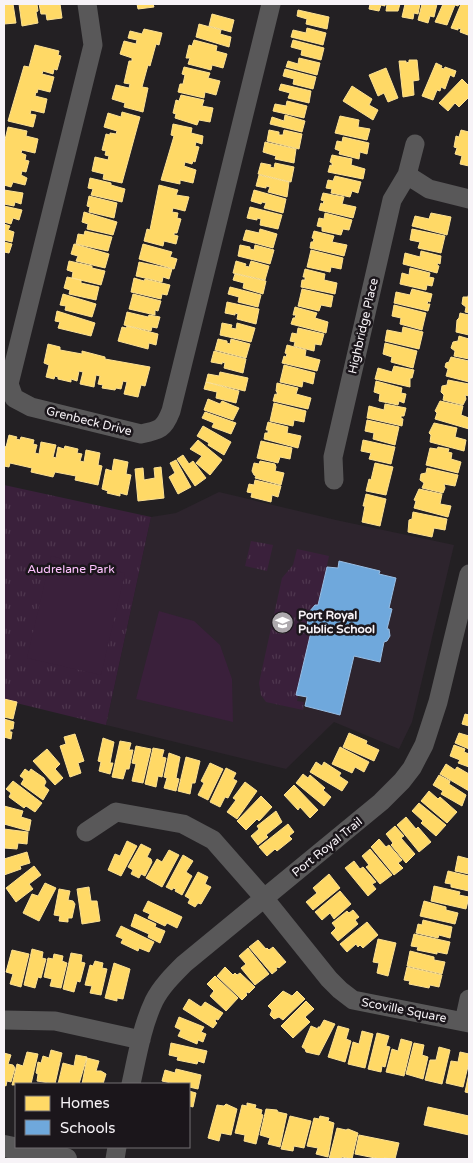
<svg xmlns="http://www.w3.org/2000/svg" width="473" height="1163" viewBox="0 0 473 1163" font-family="'Varela Round',sans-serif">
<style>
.built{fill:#2d242d}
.park{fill:url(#park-tufts)}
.garden{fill:#3a203b}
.homes{fill:#ffd966;stroke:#fde192}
.schools{fill:#6fa8dc;stroke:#98bee4}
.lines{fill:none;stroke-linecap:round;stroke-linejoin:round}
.minor{stroke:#595859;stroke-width:19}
.major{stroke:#5a595a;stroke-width:22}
.labels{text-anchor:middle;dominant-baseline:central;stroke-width:5;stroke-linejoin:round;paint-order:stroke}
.street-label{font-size:12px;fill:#f7f3f7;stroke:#1b161b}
.park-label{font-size:12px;fill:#ffc3ff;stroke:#1b161b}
.poi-label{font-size:12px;font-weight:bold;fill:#f7f3f7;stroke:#1b161b;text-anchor:start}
</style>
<defs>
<pattern id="park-tufts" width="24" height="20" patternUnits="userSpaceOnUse" patternTransform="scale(1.25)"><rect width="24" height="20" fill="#3a203b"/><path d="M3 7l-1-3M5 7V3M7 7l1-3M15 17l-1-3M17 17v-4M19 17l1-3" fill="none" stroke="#4e364e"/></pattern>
</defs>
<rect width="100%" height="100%" fill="#232023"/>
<path class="built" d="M219 492 336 520 454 545 412 722 399 749 334 722 286 769 106 725 151 517 176 513Z"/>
<path class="park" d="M4 485 151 517 106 725 4 700Z
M251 541 273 545 267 571 245 566Z
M297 549 329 556 319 604 310 612 306 627 311 636 297 701 304 702 303 710 266 702 261 695 259 683 282 578 293 565Z"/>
<path class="garden" d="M51 556 125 573 101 675 27 658Z
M159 611 194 621 220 645 232 679 233 722 136 699Z"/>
<path class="homes" d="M4 4H13L16 23 4 24Z
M19 4H37L38 11 36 12 38 23 22 26Z
M39 4H60L62 18 47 20 46 14H41Z
M137 4H153L154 7 138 9Z
M370 4H385V6L381 5 379 11 369 9Z
M387 4H400L398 11H386Z
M405 4H420L418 14 414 13 413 19 402 17Z
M422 4H437L434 17 430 16 428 23 418 20Z
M443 4H459L458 6 455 5 447 25 435 22Z
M461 4H469V31L468 35 460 32 461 29 458 28V30L451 28Z
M298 10 329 17 327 29 306 24 307 19 297 16Z
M212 14 234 20 231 32 209 26Z
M199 24 221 30 220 34 231 37 229 47 196 37Z
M307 28 326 33 323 45 291 37 293 30 306 33Z
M144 29 162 33 159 45 156 44 150 66 148 65 142 87 148 88 143 112 124 107 125 103 112 99 116 85 129 88 130 84 124 83 129 61H132V58L120 54 124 41 136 44 137 40 128 38 130 31 142 34Z
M194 40 217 46 216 51 227 54 223 68 212 65 211 70 188 64 190 58H186L189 45 192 46Z
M293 40 324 48 321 60 301 55 302 50 291 47Z
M35 45 59 51 58 55 61 56 57 70 54 69 53 74 43 71 42 74 54 77 50 92 38 89 37 93 36 92 35 96 47 99 44 113 31 110 30 114 36 115 33 127 8 121 24 66 29 67Z
M299 58 320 63 317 75 286 67 288 61 298 64Z
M409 60H417L419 80 413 81 414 95 403 97 399 61H406V63L409 62Z
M436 63 442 66 441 68 444 69 445 67 456 71 454 77 450 75 445 89 441 87 440 91 437 90 433 100 422 96Z
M184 67 210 73 208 78 220 81 216 95 205 92 204 98 178 92 180 84H183L185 75 182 74Z
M386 68 398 98 388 102 384 93 378 96 369 75Z
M285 69 316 77 313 89 293 84 294 79 283 76Z
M462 79 469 86V97L459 107 455 103 448 111 439 103Z
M281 84 311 91 309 103 288 98 290 93 279 90Z
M352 86 372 99 369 105 378 110 373 120 343 101Z
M181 95 204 100 202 106 213 108 210 122 199 120 197 125 175 118 176 114 173 113 176 100 179 101Z
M287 101 307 106 304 118 273 111 275 104 286 106Z
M122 112 140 117 122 183 103 179 104 174 92 171 95 157 108 160 109 156 105 155 106 151 102 150 106 134 110 135V133L116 134 117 131 104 127 108 113 121 117Z
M285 115 305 121 302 132 270 124 272 117 284 121Z
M340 116 359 120 358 127 370 129 367 140 335 133Z
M173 124 192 128 191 133 203 136 202 144 196 142 195 146 199 147 195 162 193 161 192 164 185 162 184 166 196 170 193 183 180 180V184L161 180 174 136 171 135Z
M8 127 27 131 26 136 38 139 35 153 22 150 21 153 26 155 25 160 29 161 26 172 22 171 21 175 27 178 25 185 13 182 11 187 4 185V144Z
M269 130 279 132V135H283L284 130 302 134 299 149 267 141Z
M461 130 469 132V166L460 164 462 156 455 154 457 148 454 147 456 136 459 137Z
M343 137 369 143 367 154 360 152 359 159 339 154 340 151 335 149 337 141 342 142Z
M265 142 296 149 294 163 275 159 276 156 263 152Z
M332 155 352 159 351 165 365 169 363 179 328 172 330 165 332 166V163L330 162Z
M261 163 271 165 270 167 274 168 275 163 294 167 291 182 258 174Z
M259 175 289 182 287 197 268 192 270 187 266 186V188L256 186Z
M335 176 361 182 358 193 352 191 350 197 331 193 332 189 326 188 328 180 333 181Z
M90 178 111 183V185L125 189 122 202 91 195 93 189 88 188Z
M159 185 178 190 176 195 189 197 185 211 173 208 172 212 178 213 177 218 181 219 177 233H174V235L178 236 176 244 164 241 163 246 144 241 147 229 150 230Z
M4 190 23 193 21 204 15 202 14 206 4 204Z
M254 190 286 199 283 213 264 208 266 203 262 202 261 204 251 201Z
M323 193 344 197 342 204 356 207 353 218 319 210 321 203 323 204 324 201 321 200Z
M89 196 117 203 114 218 89 212 90 207 87 206Z
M4 206 22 210 19 220 13 218 11 224 4 222Z
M250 207 282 215 278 229 260 225 261 219 257 218V220L247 218Z
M84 212 117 222 113 235 87 229 88 224 82 222Z
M325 213 352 220 349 230 343 229 341 235 322 231V227L317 226 319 218 324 219Z
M431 213 451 217 447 235 412 226 415 216 429 219Z
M4 224 10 226 8 230 14 232 12 242 4 240Z
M260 229 277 234 273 248 243 240 246 230 259 233Z
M412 229 445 236 441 253 418 248 420 242 410 240Z
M85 231 112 237 108 251 76 244 78 234 84 235Z
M314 231 334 236 332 242 347 245 344 256 310 248 311 242H313L314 239 312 238Z
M4 242 12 244 9 253 4 252V254Z
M74 244 109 254 105 268 76 261 78 256 71 254Z
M143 244 172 252 170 257 177 259 174 269 139 259Z
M240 245 250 247V249L254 250 255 245 274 250 270 264 238 256Z
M311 250 343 258 341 269 331 267 330 272 307 267Z
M421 251 441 256 440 264 438 263 437 265 439 266 437 273 403 264 405 253 420 257Z
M69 261 92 266V268L105 271 101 285 72 278 73 272 67 270Z
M236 261 246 264 245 266 249 267 251 261 269 266 265 280 233 273Z
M139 262 172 269 169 279 163 277 162 282 136 276Z
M410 268 430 273 429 277 434 278 432 286 427 285 426 290 400 284 402 273 409 275Z
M305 269 325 274 324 280 337 283 335 294 301 287 302 280H305V277H303Z
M235 274 266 281 263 294 243 288 244 283 233 280Z
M67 277 81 280V283L99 287 96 300 69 294 70 290 64 288Z
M134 278 144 281 145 279 170 285 167 295 162 294 161 299 131 292Z
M230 287 261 295 258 307 238 302 239 297 228 294Z
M302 289 333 296 331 307 321 305 319 311 298 306Z
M412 289 432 294 430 302 428 301 427 304H430L428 311 394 303 396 292 410 295Z
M469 292V313L465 312 466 307 462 304 463 297H468Z
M63 294 96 304 92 317 65 310 66 306 60 305Z
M133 294 161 301 158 311 155 310V315L129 309Z
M227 302 259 309 256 324 237 319 238 314 235 313V315L225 313Z
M394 305 426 313 422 330 400 324 401 318 392 316Z
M295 307 317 313 315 318 328 322 326 333 291 324 293 318H295L296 315H293Z
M57 311 95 323 91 336 58 328 60 322 55 321Z
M127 312 148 317 149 315 160 317 157 328 152 327 151 331 124 325Z
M460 313 469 315V335L456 332 457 320 459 318Z
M222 323 232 325 231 328 236 329 237 323 255 328 251 342 220 335Z
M127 326 158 334 156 345 149 343 148 349 118 341 122 327 126 328Z
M403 327 423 332 419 349 385 341 387 330 402 333Z
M298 328 324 334 321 345 315 344 314 351 294 346 295 342 290 341 292 333 297 334Z
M459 336 469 339V359L454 356 455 351 451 348 453 342 458 341Z
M218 339 227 341V343L230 344 231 339 250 344 246 358 215 350Z
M385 343 417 351 413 368 391 362 392 357 383 354Z
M48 344 60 347V350L82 354V351L105 357V359L150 367 145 386 141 385 138 397 124 394 127 382 123 381 121 389 116 388 115 390 102 388 103 385 98 384 100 376 96 375 94 387 80 384 83 372 79 371 77 381 71 379V382L58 379V377L55 376 54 379 46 377 49 365 44 363Z
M287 345 306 350 305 356 320 360 317 371 282 363 284 356 286 357 287 354 285 353Z
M214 351 246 359 243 373 224 368 225 363 222 362V364L211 362Z
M451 357 469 361V382L446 376 448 369 445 367 446 363 449 362Z
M284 365 315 373 313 384 303 381 302 387 280 382Z
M394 366 414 370 412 378H410V387L375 379 378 368 392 372Z
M220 372 248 378 245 391 206 382 208 374 219 376Z
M448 380 469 384V396L465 395 466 399 463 405 443 400 444 395 441 392 442 386 447 385Z
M376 381 402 388 401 393 406 394 404 403 399 401 398 405 379 401 380 394 374 392Z
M206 382 239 391 236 403 216 398 217 392 204 389Z
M277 383 298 388 296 394 311 398 308 409 273 401 275 394 277 395V392L276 391Z
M208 399 220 404 222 401 239 408 233 420 204 410Z
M440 401 463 406 461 415 469 418V429L435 419 437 413 435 411Z
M274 403 306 411 304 422 294 420 293 426 270 421Z
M385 404 406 408 404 416H401V418L403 419 402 426 367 418 369 406 384 410Z
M205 412 236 423 231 434 212 427 214 423 202 418Z
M367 420 399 427 395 445 373 439 374 433 365 431Z
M268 422 288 427 287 433 301 436 298 448 264 439 265 433H268V430H266Z
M434 423 457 428 455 437 466 440 464 451 430 442 431 435 429 433Z
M203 426 231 442 224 455 208 445 209 443 197 436Z
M9 435 17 437 16 439 20 440 21 437 34 440 33 444 37 445 35 453 39 454 41 442 56 445 53 457 56 458 58 447 64 449 65 446 78 449 77 453 82 454 80 461 84 462 86 450 100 453 98 465 102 466 98 485 75 480 76 476 55 472 53 477 31 472 32 468 10 463 9 467 4 466V446L6 447Z
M198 440 222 460 210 475 196 463 202 456 190 449Z
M363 440 395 447 391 464 369 459 371 453 361 451Z
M261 441 292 448 290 459 280 457 278 463 257 458Z
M438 447 449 449 448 452 452 453 451 459 461 462 458 473 426 465 430 448 437 449Z
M183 455 189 464 193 461 206 478 195 486 177 459Z
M114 459 128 462 126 474 131 475 127 495 120 493V496L107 493 108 491 102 489 106 469 112 471Z
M176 460 191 487 178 494 169 477 175 473 170 463Z
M260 461 275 464 276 467 275 471 284 473 281 485 255 478 256 476 254 475 252 471 254 463 259 464Z
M375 463 393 467 386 495 366 491 369 479 371 480Z
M161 467 164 498 138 501 135 469 143 468 144 480 155 478 154 468Z
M427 468 458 475 455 486 444 484 445 488 443 493 422 488 424 483 420 480 421 474 426 473Z
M255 480 281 486 278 497 272 495 271 502 251 497 252 493 247 492 249 484 254 485Z
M419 489 442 494 440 504 451 506 448 517 414 508 416 501 414 500Z
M366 494 386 499 380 526 362 522 365 506H363Z
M413 512 447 519 445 530 434 528 432 537 408 532 409 520 412 519Z
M4 699 17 702 13 719 4 717Z
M465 714 469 715V726L462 724Z
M4 719 14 722 13 729H10V732H12L11 739 4 737Z
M349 733 367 741 366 744 379 750 374 761 343 747Z
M459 733 469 736V749L455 743Z
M75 734 84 761 78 763 81 773 70 777 60 746 66 744 64 737Z
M103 738 114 742 110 763H113L110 774 99 771 101 762 98 761Z
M120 741 131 743 129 750H133L129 769H126L123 779 112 777Z
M454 745 465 749 464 752 469 754V767L458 763 460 760 450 756Z
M136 746 151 749 143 783 132 781 136 764 132 763Z
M340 747 369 762 364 772 355 767 352 773 350 772 332 764Z
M153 748 164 750 162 757 166 758 162 777 158 776 156 787 145 784Z
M47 749 60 764 55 769 63 778 55 785 33 761Z
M169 753 180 757 176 778 179 779 176 791 164 788 167 778 164 777Z
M186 757 200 761 195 783H192L190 794 178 791Z
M316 762 322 766 324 762 341 773 339 776 348 782 342 791 310 772Z
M210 763 223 769 208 800 198 795 204 783 201 781Z
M446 764 455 770 457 767 469 774V791L440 774Z
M226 768 236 773 233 779 237 781 228 798 225 797 220 807 210 802Z
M25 769 29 772 31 769 44 778 46 782 44 786 49 790 43 800 21 784 24 779 20 776Z
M303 774 308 778 310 775 325 788 323 790 331 797 324 806 296 783Z
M439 775 450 781 449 784 466 795 462 806 441 794 443 791 433 785Z
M13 781 42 803 35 812 26 806 24 808 9 797 11 793 6 789Z
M245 782 257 791 237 819 227 812 236 800 233 798Z
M294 785 318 810 310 818 300 807 298 810 284 795Z
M429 791 438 799 440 797 457 812 447 823 421 801Z
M261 796 272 807 259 821 257 819 246 830 237 821Z
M419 803 446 825 436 836 421 823 423 821 412 811Z
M4 806 23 811 21 817 31 820 29 831 4 824Z
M276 811 282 822 266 835 268 837 258 845 251 836 259 829 257 826Z
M406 817 416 829 418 827 431 842 419 852 397 825Z
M288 824 294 832 289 836 292 839 277 851 275 849 267 856 259 847Z
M395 826 404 836 401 838 415 854 406 863 391 845 393 843 386 834Z
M4 829 28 832 27 844 18 843 17 849 4 848Z
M379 839 386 847 389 845 402 860 398 863 403 868 394 875 371 847Z
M127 841 137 846 121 876 108 870 115 854 120 856Z
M141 844 151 849 147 857 151 859 152 862 145 876 141 874 139 878 131 874 133 870 128 867Z
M370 849 392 875 380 884 366 867 369 865 362 856Z
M169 850 179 855 162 887 146 878 157 859 162 862Z
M27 852 30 863 20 866 21 869 4 875V859Z
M183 855 193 861 186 872 192 876 182 895 175 891 176 889 173 888 172 890 166 887Z
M458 856 469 859V874L455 871Z
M354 861 360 869 363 867 376 882 372 884 376 889 368 896 345 868Z
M34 866 41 875 29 884 33 889 16 902 6 888Z
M448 871 469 876V891L451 887V884L445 883Z
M198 872 208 877 205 884 211 887 201 904 198 903 195 907 188 903 190 899 185 896Z
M329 874 340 888 313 910 306 902 317 893 313 888Z
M45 883 56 888 39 921 23 913 32 894 38 896Z
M434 886 460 892 459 895 469 897 466 909 431 901Z
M89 887 91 901H97L100 921 82 924 77 889Z
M59 889 70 891 68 900 73 901 75 904 72 918H68V922L59 921 60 916 54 915Z
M340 891 351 904 334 919 330 913 322 920 315 912Z
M148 901 182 917 177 928 167 923 165 926 148 918 150 914 143 911Z
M424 901 446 907V910L458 913 455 924 420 916Z
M353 910 359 917 355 920 358 924 338 941 331 933 336 928 332 923 347 911 349 913Z
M135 914 156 924 155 927 165 931 160 943 148 937 149 934 131 926Z
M423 920 452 927 450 938 439 935 438 938 416 933 418 924 422 925Z
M367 922 378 935 363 948 360 945 358 947 356 944 347 952 340 944Z
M121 926 154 942 149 952 139 948 138 951 121 943 123 939 116 936Z
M414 934 450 942 447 954 437 952V954L417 950 418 947 411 946Z
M378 939 396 943 388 976 377 973 379 963 373 962Z
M258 940 266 949 267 948 269 950 273 947 286 962 279 968 278 967 276 968 277 970 272 974 249 947Z
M248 948 269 974 255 985 241 968 246 964 239 956Z
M32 949 43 952 42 958 46 959 41 978 38 977 35 988 24 985Z
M12 950 29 954 21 987 10 984 13 974 6 972Z
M410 951 434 957V960L445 962 442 974 407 966Z
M71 953 82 955 81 962 85 963 80 982 77 981 74 992 63 989Z
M54 954 63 956 62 961 67 963 61 988 50 986 52 979 44 977 48 958 53 959Z
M95 961 103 963 102 968 107 969 101 995 90 993 92 986 85 985 90 965 93 966Z
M114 963 130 969 123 999 117 998V1001L105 998Z
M225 967 233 975 235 973 237 975 240 973 255 987 249 993 247 992 246 994 247 995 242 1000 217 976Z
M407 967 442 975 439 987 430 985 429 988 409 984 410 981 404 980Z
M215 976 238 998 226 1011 210 996 214 991 207 984Z
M283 991 292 996 297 991 305 999 283 1020 279 1017 274 1019 270 1015 272 1010 268 1006Z
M189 999 201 1007 205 1002 223 1013 218 1020 216 1019 215 1021 217 1023 213 1028 183 1009Z
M306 1001 314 1009 305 1017 310 1022 293 1038 281 1026Z
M179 1017 204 1027 201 1032 206 1034 203 1042 198 1040 197 1044 178 1036 181 1030 175 1027Z
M324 1020 335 1024 319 1055 306 1052 305 1049 302 1047 311 1026 318 1029V1027H320Z
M338 1026 349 1029 346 1039 351 1041 345 1062 328 1057Z
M362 1031 373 1034 365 1068 348 1064 353 1042 359 1044Z
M377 1033 389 1036 386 1046 390 1047 385 1067 382 1066 381 1072 368 1069Z
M401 1039 412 1042 404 1076 386 1072 392 1049 398 1051Z
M171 1043 207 1051 204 1063 198 1061 197 1064 177 1060 178 1057 169 1055Z
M414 1043 424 1045 422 1055 428 1057 423 1079 406 1074Z
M439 1047 450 1050 442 1084 425 1080 430 1060H436Z
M51 1050 62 1053 55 1084 37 1081 38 1074 36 1073 38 1062 41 1063 43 1056 49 1058Z
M27 1052 38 1054 31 1084 12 1085 17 1064 23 1066Z
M460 1052 469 1054V1062L463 1087 446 1083 451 1061 458 1062Z
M4 1053 11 1055 8 1064 13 1065 15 1068 11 1082 7 1081 6 1086 4 1085Z
M76 1055 87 1057 79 1084H58L63 1063 74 1066Z
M87 1058 99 1061 96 1071H101L106 1074 103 1084H82Z
M176 1069 201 1075 198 1089 189 1087V1084H175L162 1081 165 1070 175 1073Z
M469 1073V1093L465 1092Z
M189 1091 196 1093 193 1107 189 1106Z
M247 1103 256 1105 255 1108 262 1110 261 1114 263 1115 256 1144 244 1141 245 1135 235 1133 242 1105 247 1106Z
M226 1104 237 1109 231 1135 221 1133 219 1141 208 1138 217 1105 224 1106Z
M428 1107 469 1116V1135L424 1125Z
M266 1109 277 1110 278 1112 287 1114 280 1147 268 1144 270 1138 260 1135Z
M290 1116 311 1121 304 1148 294 1146 293 1151 281 1149Z
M320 1116 329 1118 328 1121 334 1123 328 1157 316 1154 318 1148 307 1146 314 1118 319 1119Z
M337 1128 346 1130 348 1129 358 1133 352 1159 342 1157 341 1159H329Z
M359 1135 399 1143 395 1159 384 1158 383 1159H380L355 1154Z"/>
<path class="schools" d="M339 561 380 571 379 574 396 578 389 608 392 609 387 629H389L390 636 387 641 384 642 380 662 354 656 340 715 305 706 307 697 296 695 311 632H309L307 626 309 612 315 605H318L327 567 338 568Z"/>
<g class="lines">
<path class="minor" d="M87 4 93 45 9 384 14 398 31 407 141 434C160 430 164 429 171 411L271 4
M407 175 415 144
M334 480 333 457 392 200 407 175 429 189 469 199
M86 832 116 812 183 824 213 840 264 898 329 979 340 990 353 1000 469 1023
M4 1020 55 1021 141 1040
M464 1022 469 999
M131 1084C137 1057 142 1026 154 1001 161 987 173 975 184 964L381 802 402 781 412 768 424 745 438 702 469 574
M115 1159 117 1147"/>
<path class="major" d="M4 1146 66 1159"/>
</g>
<defs>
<symbol id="school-disc" viewBox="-11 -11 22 22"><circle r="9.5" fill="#ada9ad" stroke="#1b161b"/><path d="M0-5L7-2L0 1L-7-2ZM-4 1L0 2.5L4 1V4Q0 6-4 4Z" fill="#fff"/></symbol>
</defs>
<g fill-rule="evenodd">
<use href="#school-disc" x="270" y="610" width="25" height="25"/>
</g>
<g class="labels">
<g class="street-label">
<text transform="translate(363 326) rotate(-77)">Highbridge Place</text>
<text transform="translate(89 421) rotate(14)">Grenbeck Drive</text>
<text transform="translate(327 847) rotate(-39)">Port Royal Trail</text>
<text transform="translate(404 1010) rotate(11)">Scoville Square</text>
</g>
<g class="park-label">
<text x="71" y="569">Audrelane Park</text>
</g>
<g class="poi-label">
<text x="298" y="615">Port Royal<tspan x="298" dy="14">Public School</tspan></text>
</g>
</g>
<rect width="473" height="1163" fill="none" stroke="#f7f3f7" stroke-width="10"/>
<rect x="15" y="1083" width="175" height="65" fill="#1b161b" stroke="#736e73"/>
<rect x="25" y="1096" width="25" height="15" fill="#ffd966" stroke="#736e73"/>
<text x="60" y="1108" font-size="15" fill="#f7f3f7">Homes</text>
<rect x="25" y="1120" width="25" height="15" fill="#6fa8dc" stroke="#736e73"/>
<text x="60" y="1133" font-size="15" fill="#f7f3f7">Schools</text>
</svg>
